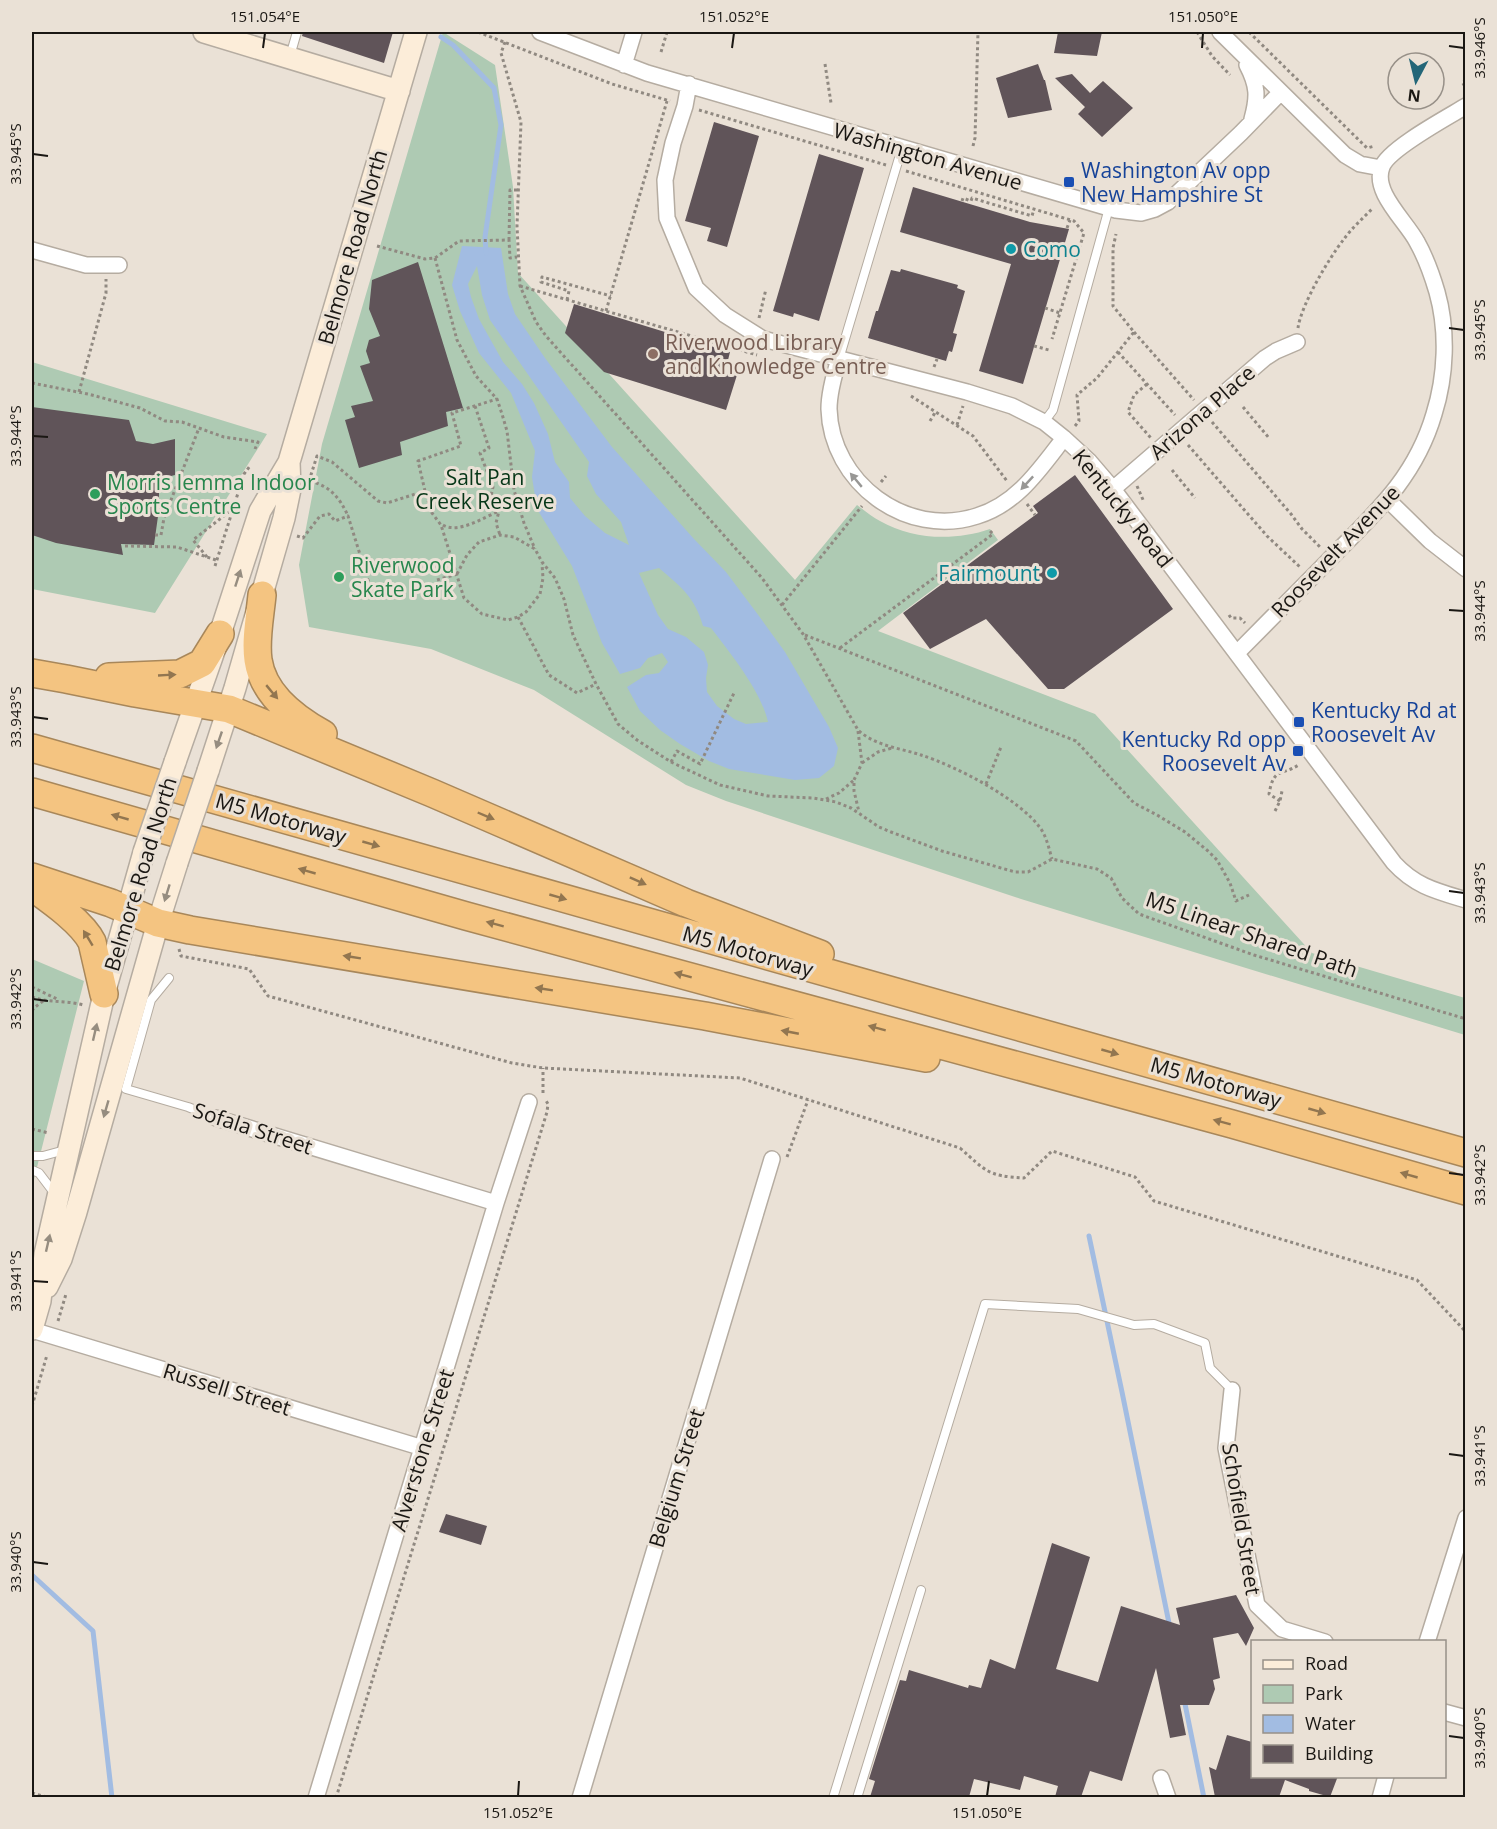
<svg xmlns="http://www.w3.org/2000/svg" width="1497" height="1829" viewBox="0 0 1497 1829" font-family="'Open Sans',sans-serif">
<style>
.green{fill:#aecab3}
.water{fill:#a2bce2;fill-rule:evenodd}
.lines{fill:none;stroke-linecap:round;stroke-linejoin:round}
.stream{stroke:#a2bce2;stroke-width:5}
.building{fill:#605459}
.service-casing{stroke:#b5aca1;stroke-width:10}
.minor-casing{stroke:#b5aca1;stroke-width:18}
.secondary-casing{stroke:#b5aca1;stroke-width:24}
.motorway-casing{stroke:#a8875a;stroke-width:30}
.path{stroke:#908981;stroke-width:3;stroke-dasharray:3 3;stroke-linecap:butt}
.service{stroke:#fff;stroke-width:8}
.minor{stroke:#fff;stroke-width:15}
.secondary{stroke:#fcedd9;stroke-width:21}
.motorway{stroke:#f4c481;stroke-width:27}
.secondary-bridge-casing{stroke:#b5aca1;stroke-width:24;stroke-linecap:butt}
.secondary-bridge{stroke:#fcedd9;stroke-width:21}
.oneway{fill:#989795}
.oneway2{fill:#968d80}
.oneway3{fill:#927650}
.ticks{fill:none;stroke:#1a1713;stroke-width:2}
.transit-dot{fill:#1a4fb4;stroke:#eae1d6;stroke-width:2}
.culture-dot{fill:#0f9aa8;stroke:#eae1d6;stroke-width:2}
.education-dot{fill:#8d6e63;stroke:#eae1d6;stroke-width:2}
.leisure-dot{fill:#2e9e5b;stroke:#eae1d6;stroke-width:2}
.labels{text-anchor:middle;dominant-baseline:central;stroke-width:6;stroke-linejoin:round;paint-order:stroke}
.street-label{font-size:21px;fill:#1a1713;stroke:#eae1d6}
.transit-label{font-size:21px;fill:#164399;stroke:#eae1d6;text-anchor:start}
.culture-label{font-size:21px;fill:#0d838f;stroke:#eae1d6;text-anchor:start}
.education-label{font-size:21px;fill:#785e54;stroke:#eae1d6;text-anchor:start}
.park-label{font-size:21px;fill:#063617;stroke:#eae1d6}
.leisure-label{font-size:21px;fill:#27864d;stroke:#eae1d6;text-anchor:start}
.neatline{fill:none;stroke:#1a1713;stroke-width:2}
.ticks-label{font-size:15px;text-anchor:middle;fill:#1a1713}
</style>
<rect width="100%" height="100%" fill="#eae1d6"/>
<path class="green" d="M443 32 495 65 513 187 518 273 795 580 857 505C864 510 872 517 880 521 913 540 955 541 990 529L998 540 878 631 1095 714 1312 953 1465 998V1035L1021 899 726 801 686 785 534 690 431 649 309 627 299 565 322 444Z
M32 362 267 434 155 613 32 589Z
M32 959 84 981 32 1187Z"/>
<path class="water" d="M462 246 501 248 508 294 515 314 545 358 612 447 694 539 726 572 759 616 785 652 829 727 838 748 834 766 819 778 795 780 729 769 709 761 680 744 660 730 640 711 627 687 646 675 659 673 668 662 662 653 648 658 640 668 620 674 602 643 572 566 537 509 532 477 535 451 511 393 479 353 460 311 452 285ZM477 266 482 295 490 320 589 462 587 476 596 494 621 522 629 545 605 533 585 516 570 498 569 482 555 462 548 434 534 403 522 384 503 362 479 319 471 297 468 284ZM659 568C681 587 695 597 703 626L711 628C731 654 761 691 768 722L746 724 734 719 717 706 707 692 706 678 708 665 704 652 686 637 668 629 658 615 639 573Z"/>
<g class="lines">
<path class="stream" d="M441 37 453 45 494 88 501 125 485 237 486 253
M1089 1236 1122 1392 1170 1628
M32 1575 93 1631 112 1798
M1184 1699 1204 1798"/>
</g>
<path class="building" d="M303 32H393L384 63 302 36Z
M1058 32H1102L1097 56 1054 53Z
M1038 64 1044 80H1045L1052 110 1008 118 996 78Z
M1072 74 1090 93 1103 81 1133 108 1102 137 1078 114 1085 107 1055 78Z
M714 122 759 136 727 247 707 241 711 228 685 221Z
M819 154 864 168 819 321 794 313 793 317 773 311Z
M913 187 1030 222 1069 229 1023 384 979 371 1011 264 900 232Z
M418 262 463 408 446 412 448 426 400 442 402 455 359 468 345 420 355 417 351 406 373 401 360 366 370 363 366 351 369 340 380 336 369 309 372 280Z
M901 269 958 285 957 288 965 291 953 333 957 334 952 352 949 351 946 361 868 338 876 311H878L891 270 900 272Z
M574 304 730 352 728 360 735 363 732 373 737 375 726 410 604 372 565 333Z
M32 407 129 420 136 441 153 444 175 439V475L159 479V509L154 545 121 544 123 555 56 543 32 535Z
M1075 475 1173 609 1064 689H1048L986 619 930 649 903 613 1038 513 1033 506Z
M446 1514 487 1526 481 1545 439 1532Z
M1052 1543 1090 1557 1056 1669 1098 1682 1121 1606 1180 1625 1176 1608 1236 1595 1254 1628 1246 1646 1238 1633 1213 1638 1220 1678 1213 1680 1215 1689 1209 1705H1180L1186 1735 1170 1738 1156 1668 1122 1781 1090 1771 1081 1797H1055L1058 1786 1024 1776 1020 1790 974 1779 969 1797H870L875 1781 869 1779 900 1680 906 1681 909 1670 968 1688 969 1685 981 1688 990 1659 1015 1669Z
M1227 1735 1252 1742V1776H1338L1330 1797 1309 1791V1789L1285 1780 1279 1797H1215L1209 1767 1216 1770Z"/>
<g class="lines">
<defs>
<path id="service" d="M290 56 297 32
M839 359 902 148
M1044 422 1053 410 1109 208
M169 978 151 1000 126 1089 188 1107 216 1118
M32 1156H43L65 1150
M32 1170 39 1173 55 1194
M833 1798 985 1304 1078 1309 1134 1325 1154 1324 1205 1343 1210 1368 1232 1390
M857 1798 921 1590"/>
<path id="minor" d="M540 32 647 73 1116 210 1141 213 1155 209 1168 202 1241 133 1281 92
M1220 32 1345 155 1360 164 1381 168
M624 65 634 32
M1247 65C1258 86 1258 97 1252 119
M689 84 685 106 673 143 665 180 667 218 696 288 725 315 763 339 967 392 1012 406 1044 422 1064 438 1089 461 1113 489 1394 863C1415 886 1436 891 1466 900
M32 250 86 265H119
M839 359C834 375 829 392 829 409 831 482 906 539 977 516 1017 504 1040 469 1064 438
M1113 489 1265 358 1276 351 1297 342
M1387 499 1430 541 1466 569
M1237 653C1267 623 1297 592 1327 562 1373 515 1415 479 1434 414 1446 376 1448 331 1437 292 1432 275 1426 258 1417 242 1406 221 1372 192 1382 167 1388 149 1448 117 1466 106
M216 1118 496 1203
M32 1330 423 1448
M1232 1390 1226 1448 1257 1605 1282 1629 1325 1642
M1427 1642 1466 1518
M1444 1712 1466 1718
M1161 1778 1168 1798
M316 1798 496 1203 529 1102
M580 1798 772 1159
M1380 1798 1386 1776"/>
<path id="secondary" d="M204 32 399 91
M175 762 220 634 260 511 289 462 416 32
M208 771 235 688 284 518 290 489 289 462
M47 1287 61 1259 76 1212 158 923 177 863
M32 1329 40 1301 45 1254 104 994 144 852"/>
<path id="motorway" d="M262 595C260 616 255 640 258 660 263 694 294 718 323 734
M32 673 66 679 135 693 229 709 432 793 686 903 820 954
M109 677 180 674 202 663 220 634
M32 748 1466 1153
M32 792 466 916 1232 1124 1466 1191
M32 877 111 903 158 923 190 930 705 1016 926 1058
M32 887C50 900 82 922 92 942L104 994"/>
</defs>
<use href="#service" class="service-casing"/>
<use href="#minor" class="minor-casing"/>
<use href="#secondary" class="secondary-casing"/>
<use href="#motorway" class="motorway-casing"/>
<path class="path" d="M478 32 612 84 670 101
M1197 32 1212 56 1230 75
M1249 32 1367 148 1375 146
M505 42 501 53 521 122 517 226 520 286 536 322 546 336 762 578 803 634 858 730C875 746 900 748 921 755 956 766 1020 799 1041 829 1047 838 1049 849 1052 859
M661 52 667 32
M825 64 831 103
M1466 80 1462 82 1466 88
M699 110 886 165
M973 146 975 138 978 32
M906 171 1074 221 1084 233 1052 339
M962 201 963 198 971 201 972 198 1032 216 1034 209
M1067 228 1070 220
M509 240 510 190H517
M377 246 425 259 435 258 459 241 509 240 510 258 517 257
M435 258 457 340 476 376 497 399 502 414 507 431 514 490 524 523 535 549
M520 286 757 355
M567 300 569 291 541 282 542 277 611 296
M1045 308 1060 313
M606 311 667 101
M759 318 766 289
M1298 328C1301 305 1329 258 1344 239 1352 228 1363 218 1373 208
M1134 332 1194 400
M1034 346 1049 350
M1118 352 1175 415
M784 362 817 372
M934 367 937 359
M32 383 88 394 140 408 165 421 182 422 224 437 258 442 255 449
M1147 384 1134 395 1128 412 1151 438
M79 392 106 293V279
M911 396 973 436 1007 481
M475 406 489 448 480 453 493 487 491 496 499 511 496 523 500 535
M1243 407 1269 438
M930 421 936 411
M1212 422 1291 514 1302 529 1321 548
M957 425 963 406
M1075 426 1079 421 1077 395 1097 378 1134 332 1113 306V248L1116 234
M1188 445 1267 536 1301 568
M1172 470 1195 498
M309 481 317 456 332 462 378 501 387 503 425 491 432 513 441 525 464 598 482 614 508 620 518 617 526 612 540 594 543 578 542 564
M310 481C330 486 340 498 348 516
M881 482 886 476
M1137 486 1144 502
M425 491 418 461 461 446 452 413 497 399
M1027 504 1035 515
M443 525C458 534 483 518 499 511
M155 535H161L164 518 199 428
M297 536 303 538 320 516 329 514 335 521 348 516 372 593
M125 546 177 547 216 560
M207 557 193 540 234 508H242
M215 566 244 474 250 466
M457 574 467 555 479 542 500 535 514 537 535 549 542 562 555 578 564 599 573 635 596 684 618 724 637 740 671 762 720 785 768 796 813 798 836 802 851 808 879 827 891 832 942 851 1015 872H1028L1052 859 1097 869 1111 878 1122 898 1139 914 1254 955 1466 1019
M437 580 457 574
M782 605 862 506
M1229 615 1231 618H1240L1245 623
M518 617 549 675 577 693 596 684
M805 635 1076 741 1134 803 1157 815 1185 832 1208 851 1217 860 1230 883 1236 901 1249 895
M840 648 993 534 988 529
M858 731 862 763 854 780V791L859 812
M671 762 677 751 700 764 734 693
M862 763 878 752 892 748
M986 784 1001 747
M826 799 839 793 854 780
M1280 801 1269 794C1274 766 1281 777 1300 764
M1275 811 1280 801 1282 791
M179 949 181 956 249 969 268 996 512 1063 543 1068 740 1078 960 1148C986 1171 987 1176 1024 1178L1052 1151 1135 1177 1154 1201 1417 1280 1466 1332
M32 987 59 1000
M32 997C48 1003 66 1000 83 1005
M32 1011 34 1008 43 1001
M543 1093V1068
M32 1129 49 1133
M787 1157 808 1100
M58 1321 66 1294
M32 1406 47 1355
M32 1793 50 1798
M336 1798 547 1112 548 1104 545 1099"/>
<use href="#service" class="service"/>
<use href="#minor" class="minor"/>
<use href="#secondary" class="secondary"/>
<use href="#motorway" class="motorway"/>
<defs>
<path id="secondary-bridge" d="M144 852 175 762
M177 863 208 771"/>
</defs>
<use href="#secondary-bridge" class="secondary-bridge-casing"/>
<use href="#secondary-bridge" class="secondary-bridge"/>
</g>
<defs><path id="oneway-solid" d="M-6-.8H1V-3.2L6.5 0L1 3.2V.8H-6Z" transform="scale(1.5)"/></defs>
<g class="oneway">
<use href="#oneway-solid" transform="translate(856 480) rotate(-130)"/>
<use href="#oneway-solid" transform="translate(1027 483) rotate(133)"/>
</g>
<g class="oneway2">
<use href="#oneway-solid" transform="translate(238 578) rotate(-72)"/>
<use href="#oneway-solid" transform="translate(219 740) rotate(109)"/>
<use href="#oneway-solid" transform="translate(167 893) rotate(107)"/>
<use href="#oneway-solid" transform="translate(95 1032) rotate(-77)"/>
<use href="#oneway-solid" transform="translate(106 1109) rotate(106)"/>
<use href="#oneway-solid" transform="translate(48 1243) rotate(-77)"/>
</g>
<g class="oneway3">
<use href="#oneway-solid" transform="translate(167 675) rotate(-3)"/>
<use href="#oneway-solid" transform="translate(272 692) rotate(50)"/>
<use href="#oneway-solid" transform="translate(486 816) rotate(23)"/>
<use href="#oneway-solid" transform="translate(120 817) rotate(-164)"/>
<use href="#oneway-solid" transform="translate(371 844) rotate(16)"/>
<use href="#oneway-solid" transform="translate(307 871) rotate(-164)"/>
<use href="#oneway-solid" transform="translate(638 881) rotate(24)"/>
<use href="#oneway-solid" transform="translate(558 897) rotate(16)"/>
<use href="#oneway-solid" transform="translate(495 924) rotate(-165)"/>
<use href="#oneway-solid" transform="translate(88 938) rotate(-121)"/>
<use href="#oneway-solid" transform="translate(352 957) rotate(-171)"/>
<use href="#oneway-solid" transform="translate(683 975) rotate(-165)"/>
<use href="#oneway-solid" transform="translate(544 989) rotate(-171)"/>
<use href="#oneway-solid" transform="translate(877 1028) rotate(-165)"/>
<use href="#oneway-solid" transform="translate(790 1032) rotate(-169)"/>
<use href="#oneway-solid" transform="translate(1110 1052) rotate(16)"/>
<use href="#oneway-solid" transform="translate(1317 1111) rotate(16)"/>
<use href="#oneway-solid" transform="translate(1222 1122) rotate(-165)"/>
<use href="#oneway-solid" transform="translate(1409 1175) rotate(-164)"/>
</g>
<path class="ticks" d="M1449 46 1464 48M263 48 265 33M732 48 734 33M1202 48 1203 33M33 154 48 156M1449 328 1464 330M33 436 48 437M1449 610 1464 611M33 717 48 719M1449 891 1464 893M33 999 48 1001M1449 1173 1464 1175M33 1281 48 1282M1449 1454 1464 1456M33 1562 48 1564M1449 1736 1464 1738M518 1796 519 1781M987 1796 989 1781"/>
<g class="transit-dot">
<rect x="1063" y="176" width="12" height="12" rx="3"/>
<rect x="1293" y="716" width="12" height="12" rx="3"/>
<rect x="1292" y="745" width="12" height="12" rx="3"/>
</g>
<g class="culture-dot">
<circle cx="1011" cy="249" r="6"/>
<circle cx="1052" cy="573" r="6"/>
</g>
<circle class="education-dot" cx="653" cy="354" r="6"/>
<g class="leisure-dot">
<circle cx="95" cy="494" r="6"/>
<circle cx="339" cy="577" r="6"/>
</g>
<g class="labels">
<g class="street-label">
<text transform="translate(928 156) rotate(16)">Washington Avenue</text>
<text transform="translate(352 247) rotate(-74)">Belmore Road North</text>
<text transform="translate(1202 412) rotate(-41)">Arizona Place</text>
<text transform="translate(1123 508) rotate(51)">Kentucky Road</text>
<text transform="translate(1335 551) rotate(-46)">Roosevelt Avenue</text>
<text transform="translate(281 818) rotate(16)">M5 Motorway</text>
<text transform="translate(140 874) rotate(-73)">Belmore Road North</text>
<text transform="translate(1252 934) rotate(19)">M5 Linear Shared Path</text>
<text transform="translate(748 951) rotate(16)">M5 Motorway</text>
<text transform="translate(1216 1082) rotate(16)">M5 Motorway</text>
<text transform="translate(253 1128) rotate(18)">Sofala Street</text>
<text transform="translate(227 1389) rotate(17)">Russell Street</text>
<text transform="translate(422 1450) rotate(-73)">Alverstone Street</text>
<text transform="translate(676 1478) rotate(-73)">Belgium Street</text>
<text transform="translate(1242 1519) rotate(81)">Schofield Street</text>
</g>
<g class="transit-label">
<text x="1081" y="170">Washington Av opp<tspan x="1081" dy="24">New Hampshire St</tspan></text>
<text x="1311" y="710">Kentucky Rd at<tspan x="1311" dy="24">Roosevelt Av</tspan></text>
<text x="1286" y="739" text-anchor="end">Kentucky Rd opp<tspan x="1286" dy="24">Roosevelt Av</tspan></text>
</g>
<g class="culture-label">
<text x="1023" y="249">Como</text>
<text x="1040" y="573" text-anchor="end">Fairmount</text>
</g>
<g class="education-label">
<text x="665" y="342">Riverwood Library<tspan x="665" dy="24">and Knowledge Centre</tspan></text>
</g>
<g class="park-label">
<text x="485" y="477">Salt Pan<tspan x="485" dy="24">Creek Reserve</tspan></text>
</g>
<g class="leisure-label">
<text x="107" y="482">Morris Iemma Indoor<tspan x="107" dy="24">Sports Centre</tspan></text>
<text x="351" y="565">Riverwood<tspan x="351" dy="24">Skate Park</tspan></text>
</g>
</g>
<rect width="1497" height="1829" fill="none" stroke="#eae1d6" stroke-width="66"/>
<rect x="1251" y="1640" width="195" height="138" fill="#eae1d6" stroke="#979088" stroke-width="1.5"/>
<rect x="1263" y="1660" width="30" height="9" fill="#fcedd9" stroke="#979088" stroke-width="1.5"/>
<text x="1305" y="1670" font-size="18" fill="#1a1713">Road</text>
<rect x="1263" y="1685" width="30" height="18" fill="#aecab3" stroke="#979088" stroke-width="1.5"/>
<text x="1305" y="1700" font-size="18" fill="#1a1713">Park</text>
<rect x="1263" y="1715" width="30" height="18" fill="#a2bce2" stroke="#979088" stroke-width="1.5"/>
<text x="1305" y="1730" font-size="18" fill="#1a1713">Water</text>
<rect x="1263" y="1745" width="30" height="18" fill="#605459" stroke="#979088" stroke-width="1.5"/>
<text x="1305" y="1760" font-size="18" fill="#1a1713">Building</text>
<g transform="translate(1416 81) rotate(187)"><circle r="28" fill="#eae1d6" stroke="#979088" stroke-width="1.5"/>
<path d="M0-4.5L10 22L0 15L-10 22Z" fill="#236678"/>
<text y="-9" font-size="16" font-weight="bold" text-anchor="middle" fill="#1a1713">N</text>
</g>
<rect x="33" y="33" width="1431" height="1763" class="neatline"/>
<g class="ticks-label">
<text x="265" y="22">151.054°E</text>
<text x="734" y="22">151.052°E</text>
<text x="1203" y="22">151.050°E</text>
<text transform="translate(1480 48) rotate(-90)" y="5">33.946°S</text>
<text transform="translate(16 154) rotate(-90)" y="5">33.945°S</text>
<text transform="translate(1480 330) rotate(-90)" y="5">33.945°S</text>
<text transform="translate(16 436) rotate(-90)" y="5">33.944°S</text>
<text transform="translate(1480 611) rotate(-90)" y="5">33.944°S</text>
<text transform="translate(16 717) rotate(-90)" y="5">33.943°S</text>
<text transform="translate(1480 893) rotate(-90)" y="5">33.943°S</text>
<text transform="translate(16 999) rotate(-90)" y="5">33.942°S</text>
<text transform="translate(1480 1175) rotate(-90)" y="5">33.942°S</text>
<text transform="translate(16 1281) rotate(-90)" y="5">33.941°S</text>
<text transform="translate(1480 1456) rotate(-90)" y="5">33.941°S</text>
<text transform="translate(16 1562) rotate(-90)" y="5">33.940°S</text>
<text transform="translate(1480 1738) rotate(-90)" y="5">33.940°S</text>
<text x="518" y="1818">151.052°E</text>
<text x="987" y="1818">151.050°E</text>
</g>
</svg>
